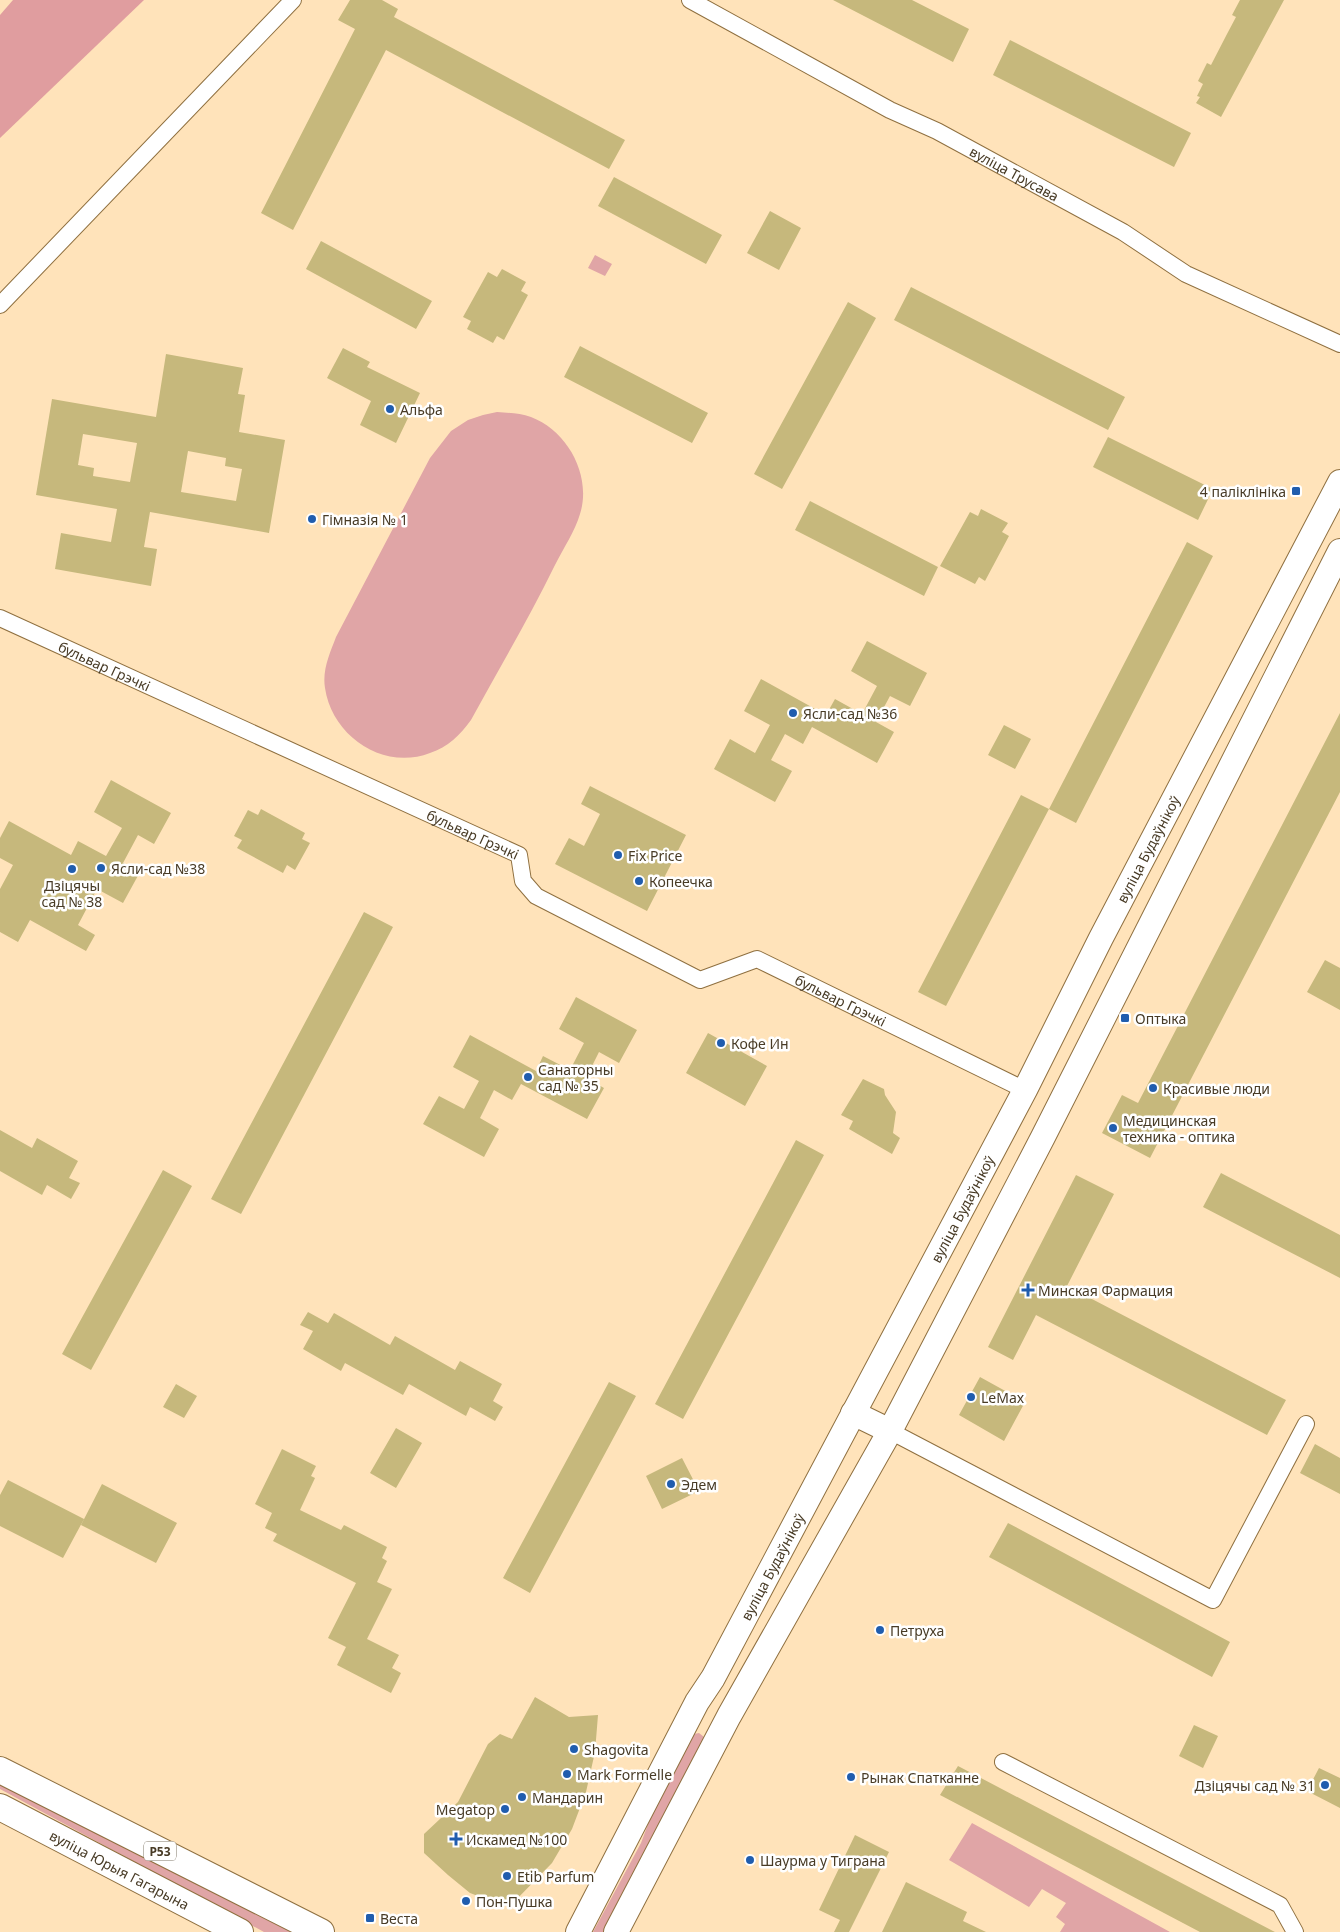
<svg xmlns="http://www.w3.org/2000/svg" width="1340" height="1932" viewBox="0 0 1340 1932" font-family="'Noto Sans',sans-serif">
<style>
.green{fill:#e0a5a6}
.forest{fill:#e09d9f}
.building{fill:#c6b87c;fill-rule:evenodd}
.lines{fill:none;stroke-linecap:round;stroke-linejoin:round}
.street-casing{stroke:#8f7040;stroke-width:18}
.secondary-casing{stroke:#8f7040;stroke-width:26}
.primary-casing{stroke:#8f7040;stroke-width:28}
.street{stroke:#fff;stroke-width:16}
.secondary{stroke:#fff;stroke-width:24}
.primary{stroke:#fff;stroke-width:26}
.poi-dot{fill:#205dae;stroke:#fff;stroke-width:2}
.labels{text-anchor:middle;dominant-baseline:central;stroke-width:5;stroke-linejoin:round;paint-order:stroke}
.shield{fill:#fff;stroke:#7f7667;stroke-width:1}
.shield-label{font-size:12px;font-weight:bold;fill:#483b26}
.street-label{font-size:14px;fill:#483b26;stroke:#fff}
.poi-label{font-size:14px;fill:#483b26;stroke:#fff;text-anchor:start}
</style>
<rect width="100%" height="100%" fill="#ffe3ba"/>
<path class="green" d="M595 255 612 264 605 276 588 268Z
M497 412C509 413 520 413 531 417 568 431 592 476 580 514 575 531 563 549 555 565 529 618 499 669 471 720 460 735 448 747 430 753 383 771 332 736 325 688 322 670 330 653 336 637L430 458 451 431 468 420 483 415Z
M699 1733 704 1737 705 1743 701 1750 604 1932H593L641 1843 653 1811 688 1742 694 1734Z
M0 1782 90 1830 293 1932H264L0 1789Z
M972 1823 1170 1932H1060L1065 1924 1056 1917 1066 1903 1042 1889 1029 1907 949 1860Z"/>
<path class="forest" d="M13 0H144L0 138V15Z"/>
<path class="building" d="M350 0H382L398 9 394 17 625 140 609 169 386 50 293 230 261 213 355 29 338 20Z
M833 0H912L969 29 953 62Z
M1240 0H1284L1221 117 1196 103 1200 97 1197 96 1203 84 1198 81 1207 63 1211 65 1227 34 1236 17 1232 15Z
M1010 40 1191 133 1174 167 993 75Z
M614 177 722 235 706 264 598 206Z
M770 211 801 228 779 270 747 253Z
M321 241 432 301 416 329 306 269Z
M502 269 526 282 521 291 528 295 504 340 497 336 493 343 467 329 471 321 463 317 488 272 497 277Z
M911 287 1125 397 1108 430 894 320Z
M848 302 876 318 782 489 754 474Z
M580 346 708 413 692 443 564 377Z
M343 348 370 362 367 367 420 393 396 443 360 425 371 401 327 378Z
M166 354 243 368 238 394 245 395 239 432 285 440 269 533 150 512 144 547 157 549 151 586 55 569 61 533 111 542 117 509 36 495 52 399 156 417ZM83 434 137 443 130 482 93 476 94 468 78 465ZM188 451 226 458 225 466 242 469 236 501 181 492Z
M1108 437 1213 489 1198 520 1093 467Z
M810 501 938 567 924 596 795 530Z
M981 509 1008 523 1002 532 1009 536 985 581 979 577 975 584 940 566 970 512 978 516Z
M1187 542 1213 556 1076 823 1049 809Z
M867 641 927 673 910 706 890 696 876 722 894 732 877 763 812 727 803 744 785 734 771 760 792 771 775 802 714 769 730 739 755 753 770 725 744 711 761 679 826 715 835 699 862 714 877 686 851 671Z
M1340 713V792L1150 1158 1102 1133 1122 1095 1138 1103Z
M1004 725 1031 739 1015 769 988 755Z
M111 780 171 813 154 844 138 835 123 863 140 872 123 903 97 889 78 925 95 935 86 951 30 920 18 942 0 932V889L13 865 0 858V838L9 821 71 855 78 841 106 856 122 828 94 812Z
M590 786 686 835 647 911 555 864 569 838 584 846 600 814 581 804Z
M1021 795 1049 809 946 1006 918 992Z
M261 809 305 833 302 839 310 843 295 870 287 865 283 873 237 848 242 840 234 836 248 810 258 815Z
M364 912 393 927 241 1214 211 1199Z
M1325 960 1340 968V1010L1307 992Z
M576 997 637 1030 619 1063 599 1052 586 1078 604 1088 587 1119 521 1084 512 1100 494 1090 480 1118 499 1129 484 1157 423 1124 439 1096 464 1109 479 1081 453 1067 470 1035 536 1071 543 1056 570 1070 584 1043 559 1029Z
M708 1033 767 1066 745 1106 686 1073Z
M863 1079 884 1089 885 1095 896 1112 893 1133 900 1138 892 1154 849 1129 853 1121 841 1115Z
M0 1130 32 1148 37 1138 78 1161 69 1178 80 1183 71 1199 47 1185 42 1195 0 1171Z
M796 1140 824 1155 683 1419 655 1404Z
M163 1170 192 1186 91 1370 62 1354Z
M1221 1173 1340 1235V1278L1203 1207Z
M1076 1175 1114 1194 1067 1286 1286 1400 1267 1435 1036 1315 1013 1360 988 1347Z
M308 1312 328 1323 334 1313 390 1345 395 1336 455 1370 460 1361 502 1384 493 1401 503 1407 495 1421 470 1407 466 1416 409 1384 403 1395 345 1363 341 1371 303 1349 313 1331 300 1325Z
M980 1377 1025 1402 1004 1441 959 1415Z
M609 1382 636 1396 530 1593 503 1578Z
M176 1384 197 1396 184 1418 163 1407Z
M396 1428 422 1443 396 1488 370 1473Z
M1315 1444 1340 1458V1494L1300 1473Z
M282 1449 316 1466 311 1476 315 1478 300 1510 341 1530 344 1525 387 1547 382 1558 387 1561 377 1582 392 1589 367 1639 399 1655 392 1668 401 1673 391 1693 337 1665 346 1647 328 1638 356 1583 273 1541 277 1534 265 1528 272 1513 255 1504Z
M682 1458 699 1491 662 1509 646 1476Z
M8 1480 84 1519 63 1558 0 1526V1495Z
M102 1484 177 1523 156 1563 81 1525Z
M1008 1523 1230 1642 1212 1677 989 1557Z
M535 1697 569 1717 598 1715 595 1752 586 1792 572 1829 552 1863 513 1903 494 1902 470 1893 448 1875 424 1853V1834L458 1802 488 1744 500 1734 512 1739Z
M1194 1725 1218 1736 1203 1768 1179 1756Z
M958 1766 1275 1932H1200L940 1795Z
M1319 1768 1340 1778V1808L1307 1791Z
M855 1835 889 1852 849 1932H834L840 1920 819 1910Z
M906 1882 967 1912 963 1921 986 1932H882Z"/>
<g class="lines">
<defs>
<g id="street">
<path id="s1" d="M690 0 890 110 937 131 1123 232 1186 274 1340 344"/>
<path d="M0 305 293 0"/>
<path id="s2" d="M0 618 519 855 523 881 536 896 700 980 757 959 1025 1090"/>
<path d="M890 1431 1213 1600 1306 1424"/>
<path d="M1003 1762 1280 1905 1295 1932"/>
</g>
<g id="secondary">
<path d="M853 1413 890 1431"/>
<path id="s3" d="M578 1932 697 1702 713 1678 1025 1090 1101 938 1340 482"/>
<path d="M616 1932 729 1716 890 1431 1043 1137 1340 551"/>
</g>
<g id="primary">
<path d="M0 1770 321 1932"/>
<path id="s4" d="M0 1807 240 1932"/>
</g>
</defs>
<use href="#street" class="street-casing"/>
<use href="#secondary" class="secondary-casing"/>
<use href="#primary" class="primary-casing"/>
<use href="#street" class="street"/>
<use href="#secondary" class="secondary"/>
<use href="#primary" class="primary"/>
</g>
<g class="poi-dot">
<circle cx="390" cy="409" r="5"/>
<rect x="1291" y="486" width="10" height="10" rx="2.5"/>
<circle cx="312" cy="519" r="5"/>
<circle cx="793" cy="713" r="5"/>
<circle cx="618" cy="855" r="5"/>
<circle cx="101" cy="868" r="5"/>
<circle cx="72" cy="869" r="5"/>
<circle cx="639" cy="881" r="5"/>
<rect x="1120" y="1013" width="10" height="10" rx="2.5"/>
<circle cx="721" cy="1043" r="5"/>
<circle cx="528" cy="1077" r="5"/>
<circle cx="1153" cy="1088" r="5"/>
<circle cx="1113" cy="1128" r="5"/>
<path d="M1025.5 1282.5h5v5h5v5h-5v5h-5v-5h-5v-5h5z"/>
<circle cx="971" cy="1397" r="5"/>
<circle cx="671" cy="1484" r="5"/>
<circle cx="880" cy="1630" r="5"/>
<circle cx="574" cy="1749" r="5"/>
<circle cx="567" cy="1774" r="5"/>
<circle cx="851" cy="1777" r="5"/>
<circle cx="1325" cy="1785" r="5"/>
<circle cx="522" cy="1797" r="5"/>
<circle cx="505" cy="1809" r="5"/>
<path d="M453.5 1831.5h5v5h5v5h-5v5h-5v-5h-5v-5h5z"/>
<circle cx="750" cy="1860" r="5"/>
<circle cx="507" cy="1876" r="5"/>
<circle cx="466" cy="1901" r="5"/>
<rect x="365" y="1913" width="10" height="10" rx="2.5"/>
</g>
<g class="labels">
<rect class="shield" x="144" y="1841.5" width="32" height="19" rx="4"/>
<g class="shield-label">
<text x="160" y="1851">Р53</text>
</g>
<g class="street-label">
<text stroke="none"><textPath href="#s1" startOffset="368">вуліца Трусава</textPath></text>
<text stroke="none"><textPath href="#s2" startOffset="115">бульвар Грэчкі</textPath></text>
<text stroke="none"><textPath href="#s2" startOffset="520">бульвар Грэчкі</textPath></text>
<text stroke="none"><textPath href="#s3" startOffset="1224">вуліца Будаўнікоў</textPath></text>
<text stroke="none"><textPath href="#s2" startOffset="955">бульвар Грэчкі</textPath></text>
<text stroke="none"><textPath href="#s3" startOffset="819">вуліца Будаўнікоў</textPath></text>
<text stroke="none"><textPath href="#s3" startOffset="414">вуліца Будаўнікоў</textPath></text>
<text stroke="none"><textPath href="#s4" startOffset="135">вуліца Юрыя Гагарына</textPath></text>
</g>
<g class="poi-label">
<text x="400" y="409">Альфа</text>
<text x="1286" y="491" text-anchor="end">4 паліклініка</text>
<text x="322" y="519">Гімназія № 1</text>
<text x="803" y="713">Ясли-сад №36</text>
<text x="628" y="855">Fix Price</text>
<text x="111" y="868">Ясли-сад №38</text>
<text x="649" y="881">Копеечка</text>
<text x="72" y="885" text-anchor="middle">Дзіцячы<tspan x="72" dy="16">сад № 38</tspan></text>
<text x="1135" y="1018">Оптыка</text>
<text x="731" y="1043">Кофе Ин</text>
<text x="538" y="1069">Санаторны<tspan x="538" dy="16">сад № 35</tspan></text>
<text x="1163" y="1088">Красивые люди</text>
<text x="1123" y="1120">Медицинская<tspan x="1123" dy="16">техника - оптика</tspan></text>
<text x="1038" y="1290">Минская Фармация</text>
<text x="981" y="1397">LeMax</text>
<text x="681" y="1484">Эдем</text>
<text x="890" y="1630">Петруха</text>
<text x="584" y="1749">Shagovita</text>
<text x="577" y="1774">Mark Formelle</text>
<text x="861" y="1777">Рынак Спатканне</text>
<text x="1315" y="1785" text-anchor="end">Дзіцячы сад № 31</text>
<text x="532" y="1797">Мандарин</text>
<text x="495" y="1809" text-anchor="end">Megatop</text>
<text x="466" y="1839">Искамед №100</text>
<text x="760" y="1860">Шаурма у Тиграна</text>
<text x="517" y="1876">Etib Parfum</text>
<text x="476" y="1901">Пон-Пушка</text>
<text x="380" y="1918">Веста</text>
</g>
</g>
</svg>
